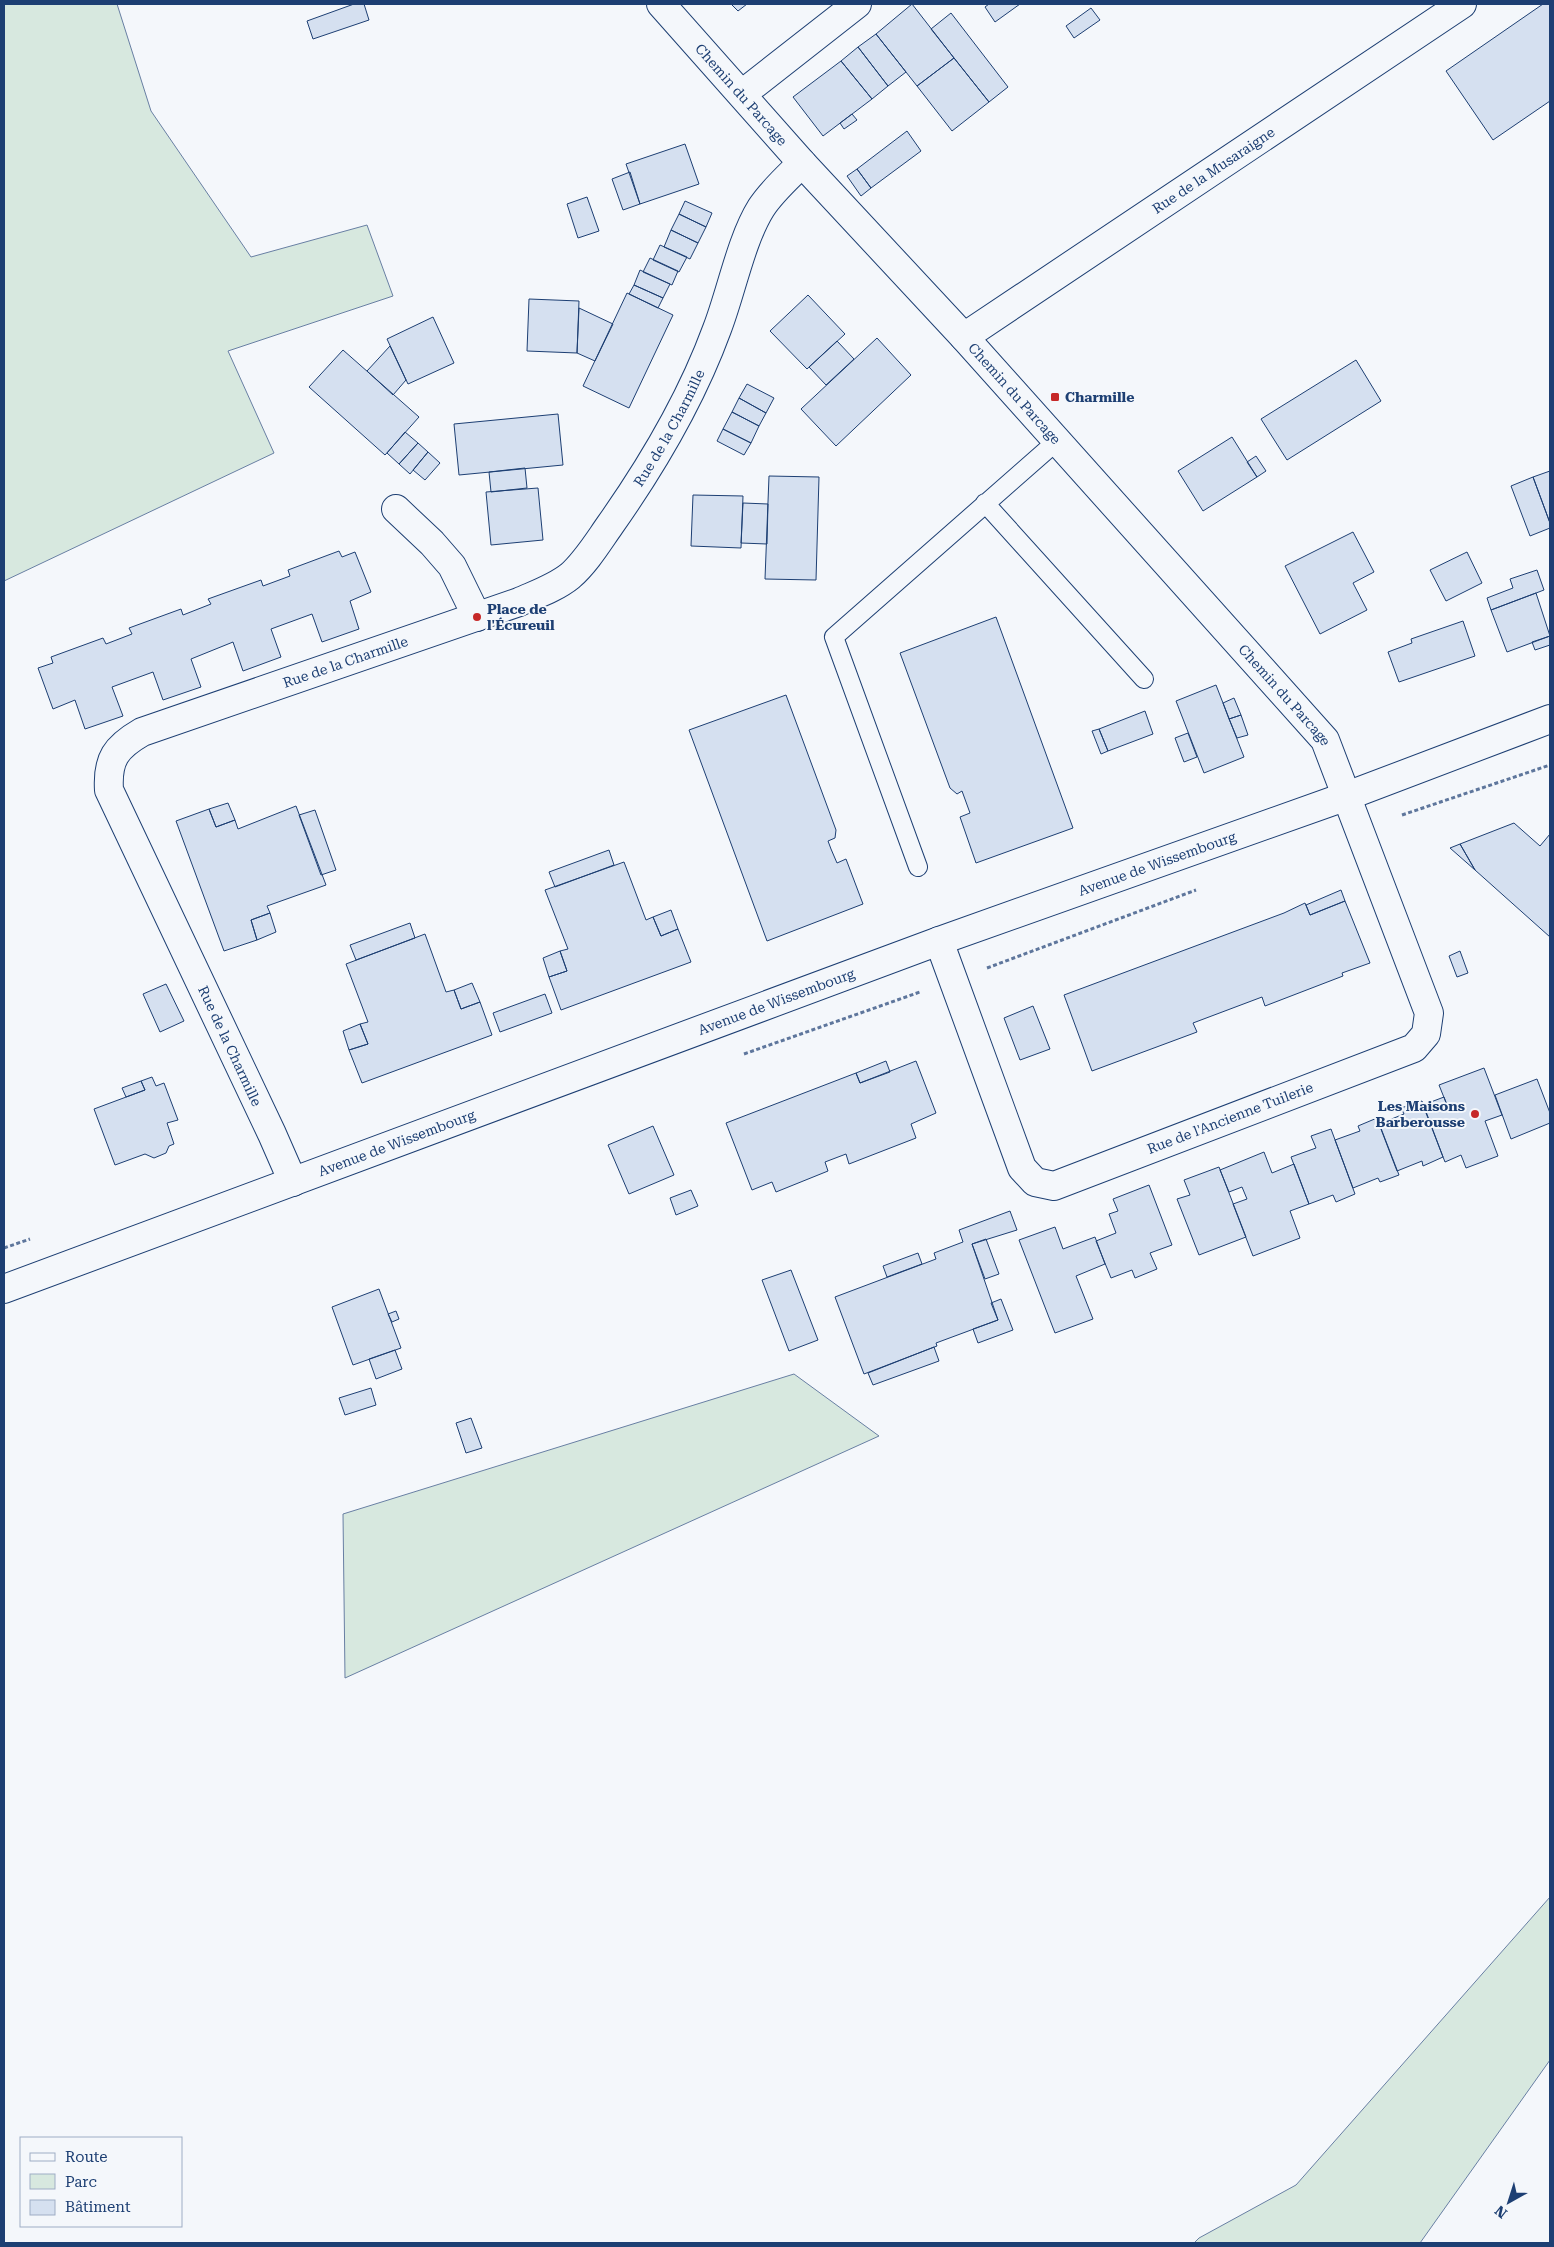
<svg xmlns="http://www.w3.org/2000/svg" width="1554" height="2247" viewBox="0 0 1554 2247" font-family="'Roboto Serif',serif">
<style>
.green{fill:#d7e8df;stroke:#687fa3}
.building{fill:#d5e0f0;stroke:#1d3f73}
.lines{fill:none;stroke-linecap:round;stroke-linejoin:round}
.service-casing{stroke:#1d3f73;stroke-width:20}
.minor-casing{stroke:#1d3f73;stroke-width:30}
.primary-casing{stroke:#1d3f73;stroke-width:30}
.path{stroke:#5e769c;stroke-width:3;stroke-dasharray:4 2.5;stroke-linecap:butt}
.service{stroke:#f4f7fb;stroke-width:18}
.minor{stroke:#f4f7fb;stroke-width:28}
.primary{stroke:#f4f7fb;stroke-width:28}
.poi-dot{fill:#c62828;stroke:#f4f7fb;stroke-width:2}
.labels{text-anchor:middle;dominant-baseline:central;stroke-width:4;stroke-linejoin:round;paint-order:stroke}
.street-label{font-size:14px;fill:#1d3f73;stroke:#f4f7fb}
.poi-label{font-size:14px;font-weight:bold;fill:#1d3f73;stroke:#f4f7fb;text-anchor:start}
</style>
<rect width="100%" height="100%" fill="#f4f7fb"/>
<path class="green" d="M4 4H117L151 111 251 257 367 225 393 296 228 351 274 453 4 581Z
M794 1374 879 1436 345 1678 343 1514Z
M1550 1897V2060L1420 2243H1194L1199 2238 1296 2185Z"/>
<path class="building" d="M354 4H364L369 20 313 39 307 21Z
M731 4H747L738 11Z
M912 4 954 58 917 86 876 34Z
M989 4H1020L995 22 985 7Z
M1543 4H1550V101L1493 140 1446 71Z
M1091 8 1100 20 1074 38 1066 26Z
M951 13 1008 87 989 102 931 29Z
M876 34 906 72 888 86 858 47Z
M858 47 888 86 872 99 841 61Z
M954 58 989 102 952 131 917 86Z
M841 61 872 99 823 136 793 97Z
M852 114 857 120 844 129 840 123Z
M907 131 921 151 871 188 857 169Z
M685 144 699 184 640 204 626 164Z
M857 169 871 188 861 196 847 176Z
M630 172 640 204 623 210 612 179Z
M587 197 599 231 578 238 567 204Z
M685 201 712 213 706 227 679 214Z
M679 214 706 227 698 243 671 230Z
M671 230 698 243 690 259 664 247Z
M660 245 687 257 679 272 653 260Z
M650 258 678 271 672 285 643 272Z
M640 270 670 284 663 298 634 285Z
M634 285 663 298 658 308 629 294Z
M627 293 673 315 629 408 583 386Z
M808 295 845 334 807 369 770 331Z
M529 299 579 301 577 353 527 351Z
M579 308 613 324 595 361 577 353Z
M433 317 454 363 408 384 387 339Z
M877 338 911 375 836 446 801 409Z
M837 341 854 359 826 385 809 367Z
M390 346 406 380 393 395 367 371Z
M343 350 419 417 385 455 309 387Z
M1356 360 1381 401 1287 460 1261 419Z
M747 384 774 398 766 413 739 398Z
M739 398 766 413 759 426 732 412Z
M732 412 759 426 751 443 723 429Z
M558 414 563 465 459 475 454 424Z
M723 429 751 443 744 455 717 441Z
M405 432 418 443 399 464 387 453Z
M1232 437 1257 477 1203 511 1178 471Z
M418 443 428 452 410 474 399 464Z
M428 452 440 463 425 480 413 470Z
M1256 456 1266 471 1257 477 1247 462Z
M525 468 527 488 491 492 489 472Z
M1550 471V523L1533 477Z
M769 476 819 477 816 580 765 579Z
M1533 477 1550 523V528L1530 536 1511 486Z
M538 488 543 540 491 545 486 492Z
M693 495 743 496 741 548 691 546Z
M743 503 768 504 767 544 741 543Z
M1353 532 1374 572 1353 583 1367 610 1320 634 1285 566Z
M339 551 342 557 355 552 371 592 350 601 359 629 322 642 312 614 271 629 281 657 243 671 233 642 191 659 201 687 163 700 153 672 112 687 123 716 85 729 75 700 53 709 38 668 53 663 51 657 103 638 106 644 132 634 129 628 181 609 183 615 211 604 208 599 261 580 263 586 290 576 288 570Z
M1467 552 1482 583 1446 601 1430 570Z
M1537 570 1544 590 1491 610 1487 598 1513 588 1510 579Z
M1536 593 1550 636 1507 652 1491 610Z
M996 617 1073 828 976 863 960 817 970 813 962 791 957 794 950 788 900 653Z
M1463 621 1475 656 1399 682 1388 652 1412 643 1411 639Z
M1550 636V645L1535 650 1532 642Z
M1216 685 1244 757 1204 773 1176 701Z
M786 695 836 830 835 838 828 841 831 849 837 863 846 859 863 904 767 941 689 730Z
M1234 698 1241 715 1229 719 1223 703Z
M1145 711 1153 734 1108 751 1099 729Z
M1241 715 1248 735 1237 738 1229 719Z
M1099 729 1108 751 1101 754 1092 731Z
M1188 733 1197 757 1184 762 1175 738Z
M228 803 235 820 216 827 209 809Z
M296 806 326 885 267 906 270 913 251 920 257 940 224 951 176 821 209 809 216 827 235 820 238 829Z
M315 810 336 870 321 875 299 815Z
M1514 823 1540 846 1550 834V937L1475 870 1460 844Z
M1460 844 1475 870 1450 848Z
M609 850 614 865 555 887 549 872Z
M624 862 646 920 653 917 661 936 678 929 691 962 561 1010 549 977 567 971 560 951 568 949 545 890Z
M1341 890 1345 901 1310 915 1306 905Z
M1345 901 1370 963 1342 973 1343 976 1265 1006 1262 997 1193 1023 1197 1032 1092 1071 1064 995 1284 913 1305 903 1310 915Z
M671 910 678 929 661 936 653 917Z
M270 913 276 932 257 940 251 920Z
M410 923 415 938 356 960 350 945Z
M425 934 446 992 454 990 461 1009 480 1002 492 1035 362 1083 349 1050 368 1044 360 1024 368 1022 346 964Z
M560 951 567 971 549 977 543 958Z
M1460 951 1468 973 1457 977 1449 956Z
M472 983 480 1002 461 1009 454 990Z
M166 984 184 1021 160 1032 143 994Z
M545 994 552 1013 500 1032 493 1013Z
M1033 1006 1050 1049 1020 1060 1004 1018Z
M360 1024 368 1044 349 1050 343 1031Z
M886 1061 890 1072 860 1083 856 1073Z
M916 1061 936 1113 911 1124 916 1138 849 1164 846 1154 825 1162 828 1171 776 1192 772 1182 752 1190 726 1123 856 1073 860 1083Z
M1484 1068 1502 1115 1485 1121 1498 1156 1466 1168 1461 1155 1445 1162 1426 1113 1447 1105 1439 1085Z
M152 1077 156 1086 164 1083 178 1120 167 1123 174 1144 169 1146 166 1153 154 1158 145 1154 115 1165 94 1109 145 1090 141 1081Z
M1537 1079 1550 1113V1123L1511 1139 1495 1095Z
M141 1081 145 1090 126 1097 122 1088Z
M1444 1097 1447 1105 1426 1113 1423 1105Z
M1422 1101 1443 1157 1423 1166 1422 1161 1397 1171 1379 1124 1404 1114 1401 1108Z
M1377 1118 1399 1175 1380 1182 1378 1178 1353 1188 1335 1140 1360 1131 1358 1126Z
M653 1126 674 1175 629 1194 608 1145Z
M1331 1129 1355 1194 1336 1202 1333 1195 1309 1204 1291 1157 1316 1148 1311 1136Z
M1264 1152 1272 1173 1294 1164 1309 1204 1290 1211 1300 1238 1253 1256 1233 1204 1247 1199 1242 1187 1229 1192 1220 1170Z
M1219 1167 1246 1237 1199 1255 1177 1199 1190 1195 1184 1180Z
M1149 1185 1172 1245 1150 1253 1157 1269 1135 1278 1132 1270 1111 1278 1096 1241 1116 1233 1109 1214 1118 1211 1113 1199Z
M691 1190 698 1206 676 1215 670 1198Z
M1010 1211 1017 1230 972 1244 998 1320 936 1343 937 1346 864 1374 835 1297 936 1259 934 1253 963 1242 959 1230Z
M1055 1227 1063 1249 1095 1237 1105 1264 1076 1276 1093 1319 1055 1333 1019 1240Z
M986 1239 999 1274 985 1279 972 1244Z
M918 1253 922 1264 887 1277 883 1266Z
M791 1270 818 1340 789 1351 762 1280Z
M379 1289 401 1348 353 1365 332 1307Z
M1001 1299 1013 1330 978 1343 973 1329 998 1320 991 1303Z
M396 1311 399 1319 392 1322 388 1314Z
M934 1347 939 1361 873 1385 868 1373Z
M395 1350 402 1369 376 1379 369 1359Z
M371 1388 376 1405 345 1415 339 1398Z
M471 1418 482 1448 466 1453 456 1423Z"/>
<g class="lines">
<defs>
<path id="service" d="M985 503 1144 679
M918 867 834 637 1057 441"/>
<g id="minor">
<path id="s1" d="M661 4 802 163 964 337 1325 740 1429 1013 1426 1034 1414 1048 1054 1186 1035 1182 1022 1168 939 941"/>
<path d="M742 94 857 4"/>
<path id="s2" d="M964 337 1462 4"/>
<path d="M396 509 432 543 452 566 477 617"/>
<path id="s3" d="M293 1182 272 1134 109 790C107 759 116 747 142 732L519 602C537 594 555 588 570 576 586 562 598 542 610 525 653 464 691 400 717 329 731 293 741 240 761 208 771 192 788 177 802 163"/>
</g>
<g id="primary">
<path id="s4" d="M4 1289 939 941 1347 796 1550 719"/>
</g>
</defs>
<use href="#service" class="service-casing"/>
<use href="#minor" class="minor-casing"/>
<use href="#primary" class="primary-casing"/>
<path class="path" d="M1402 815 1550 765
M987 968 1196 890
M744 1054 920 992
M4 1248 30 1239"/>
<use href="#service" class="service"/>
<use href="#minor" class="minor"/>
<use href="#primary" class="primary"/>
</g>
<g class="poi-dot">
<rect x="1050" y="392" width="10" height="10" rx="2.5"/>
<circle cx="477" cy="617" r="5"/>
<circle cx="1475" cy="1114" r="5"/>
</g>
<g class="labels">
<g class="street-label">
<text stroke="none"><textPath href="#s1" startOffset="121">Chemin du Parcage</textPath></text>
<text stroke="none"><textPath href="#s2" startOffset="300">Rue de la Musaraigne</textPath></text>
<text stroke="none"><textPath href="#s1" startOffset="526">Chemin du Parcage</textPath></text>
<text stroke="none"><textPath href="#s3" startOffset="1140">Rue de la Charmille</textPath></text>
<text stroke="none"><textPath href="#s3" startOffset="720">Rue de la Charmille</textPath></text>
<text stroke="none"><textPath href="#s1" startOffset="931">Chemin du Parcage</textPath></text>
<text stroke="none"><textPath href="#s4" startOffset="1229">Avenue de Wissembourg</textPath></text>
<text stroke="none"><textPath href="#s4" startOffset="824">Avenue de Wissembourg</textPath></text>
<text transform="translate(230 1046) rotate(65)">Rue de la Charmille</text>
<text transform="translate(1230 1118) rotate(-21)">Rue de l'Ancienne Tuilerie</text>
<text stroke="none"><textPath href="#s4" startOffset="419">Avenue de Wissembourg</textPath></text>
</g>
<g class="poi-label">
<text x="1065" y="397">Charmille</text>
<text x="487" y="609">Place de<tspan x="487" dy="16">l'Écureuil</tspan></text>
<text x="1465" y="1106" text-anchor="end">Les Maisons<tspan x="1465" dy="16">Barberousse</tspan></text>
</g>
</g>
<rect width="1554" height="2247" fill="none" stroke="#1d3f73" stroke-width="10"/>
<rect x="20" y="2137" width="162" height="90" fill="#f4f7fb" stroke="#9eadc5"/>
<rect x="30" y="2153" width="25" height="8" fill="#f4f7fb" stroke="#9eadc5"/>
<text x="65" y="2162" font-size="15" fill="#1d3f73">Route</text>
<rect x="30" y="2174" width="25" height="15" fill="#d7e8df" stroke="#9eadc5"/>
<text x="65" y="2187" font-size="15" fill="#1d3f73">Parc</text>
<rect x="30" y="2200" width="25" height="15" fill="#d5e0f0" stroke="#9eadc5"/>
<text x="65" y="2212" font-size="15" fill="#1d3f73">Bâtiment</text>
<g transform="translate(1509 2202) rotate(219)" stroke="#f4f7fb" stroke-width="4" paint-order="stroke">
<path d="M0-4L9 19L0 12L-9 19Z" fill="#1d3f73"/>
<text y="-8" font-size="14" font-weight="bold" text-anchor="middle" fill="#1d3f73">N</text>
</g>
</svg>
